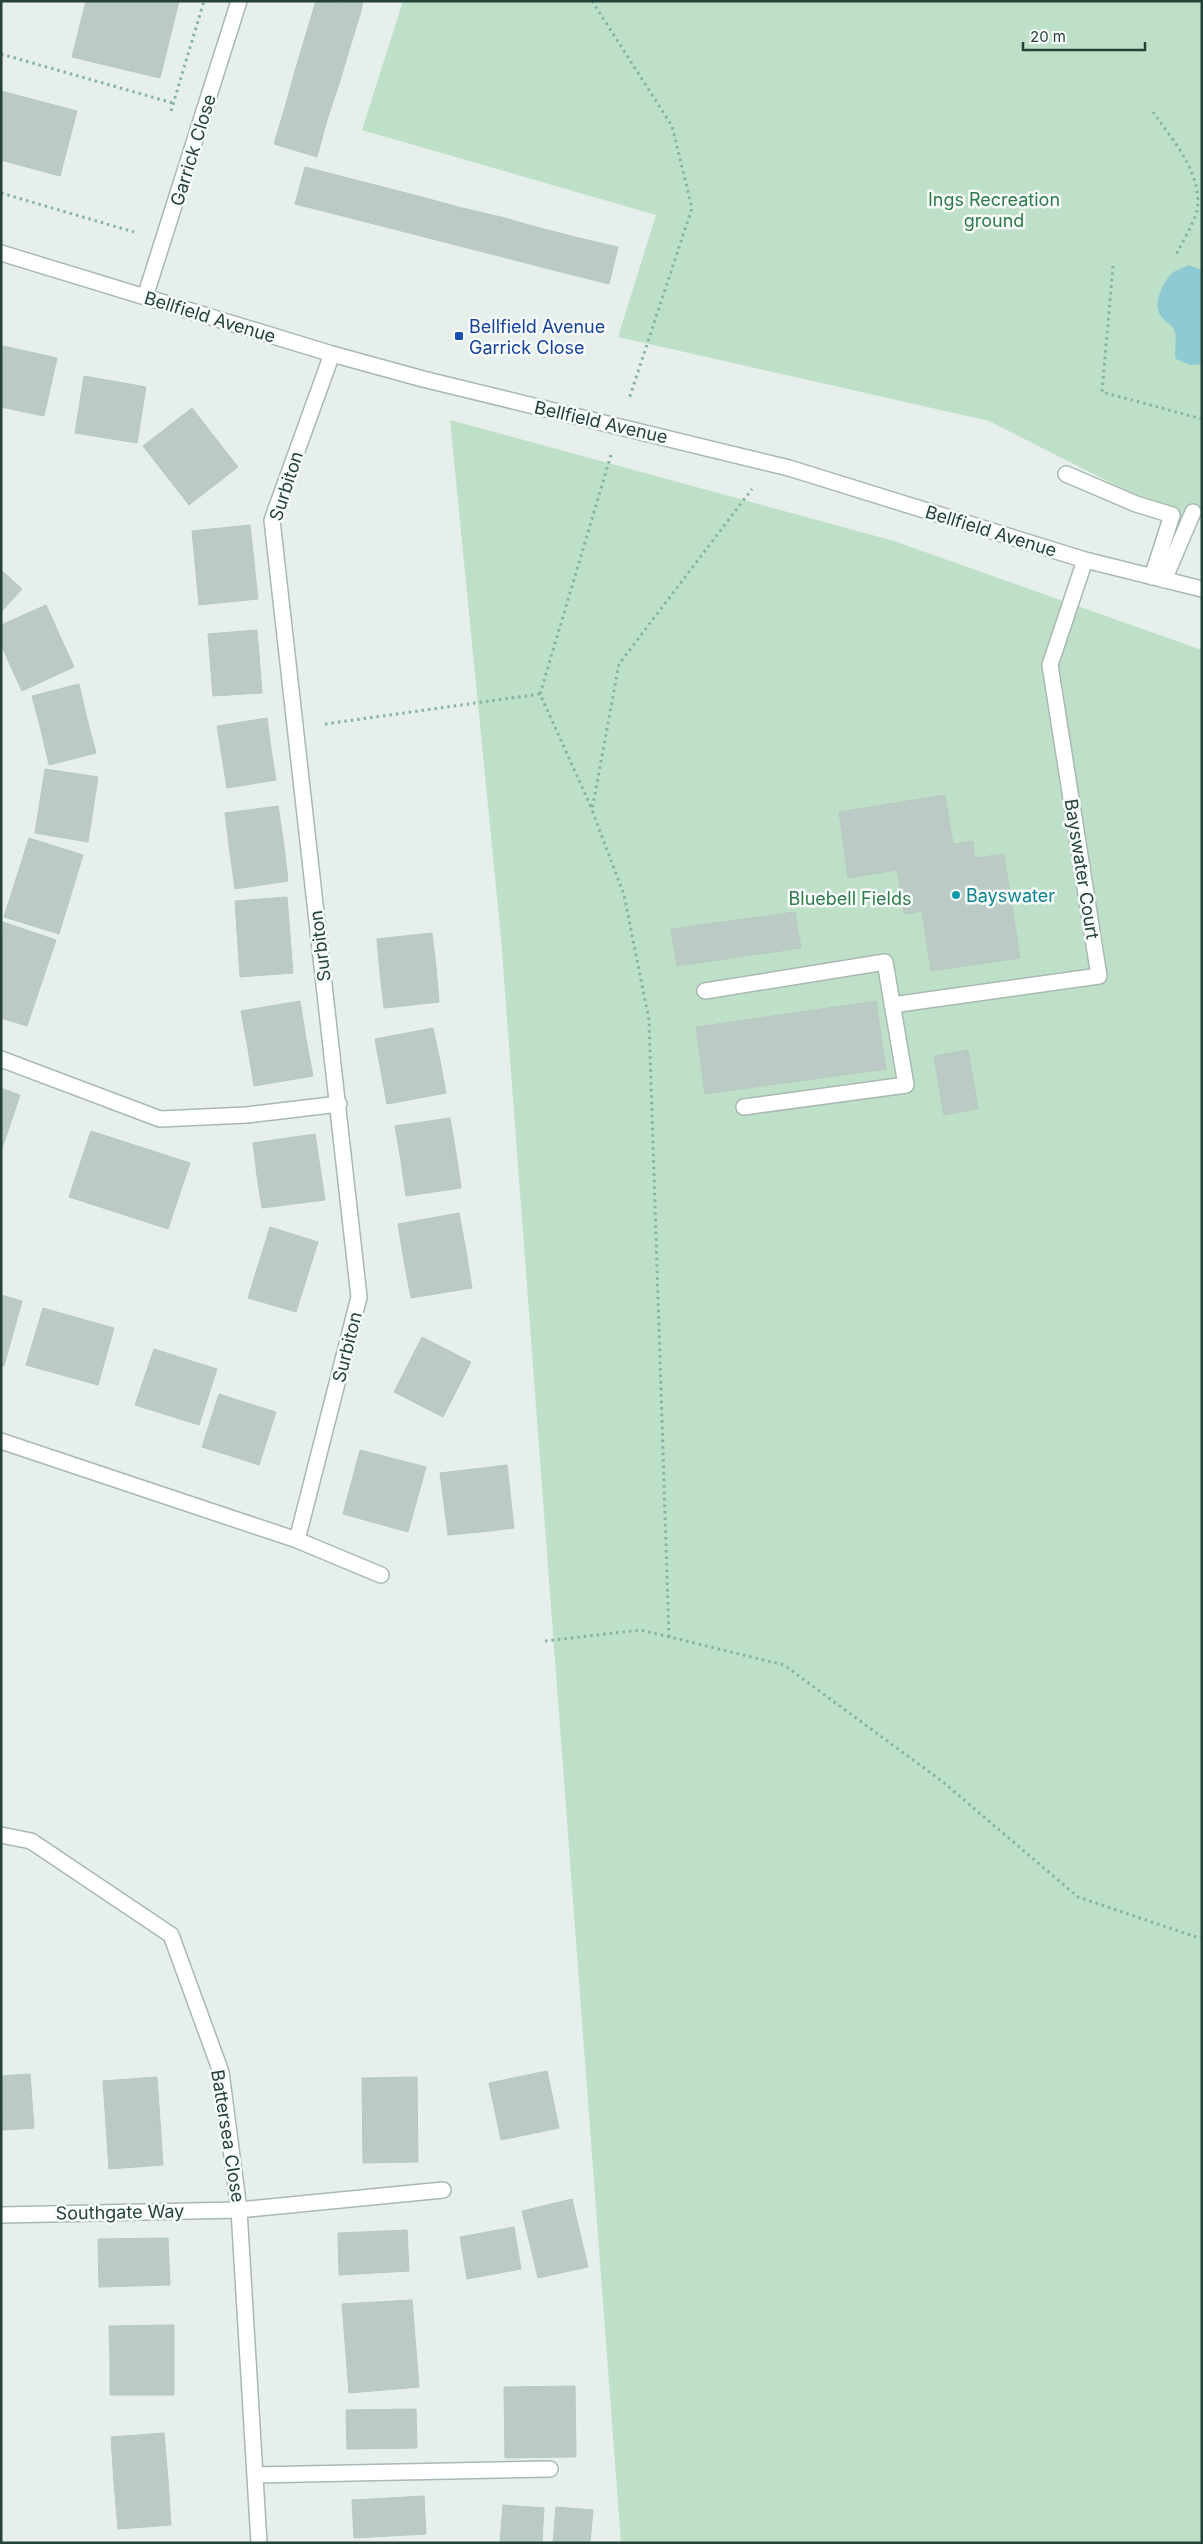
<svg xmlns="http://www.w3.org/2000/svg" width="1203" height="2544" viewBox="0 0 1203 2544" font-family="Inter,sans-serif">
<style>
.green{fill:#bfe0c8}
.water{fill:#8ec9d4}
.building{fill:#bbcac4;stroke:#b8c9c2}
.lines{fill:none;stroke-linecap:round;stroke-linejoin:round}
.minor-casing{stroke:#a8b8b2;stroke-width:18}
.path{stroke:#86b3a5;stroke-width:3;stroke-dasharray:2.5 4;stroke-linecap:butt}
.minor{stroke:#fff;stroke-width:15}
.transit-dot{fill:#1a4fb4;stroke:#f7fbf9;stroke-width:2}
.culture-dot{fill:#0f9aa8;stroke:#f7fbf9;stroke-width:2}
.labels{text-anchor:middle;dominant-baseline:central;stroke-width:5;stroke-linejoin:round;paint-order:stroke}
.street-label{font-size:18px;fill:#24423a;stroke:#f7fbf9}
.park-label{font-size:18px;fill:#2d7a4b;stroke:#f7fbf9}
.transit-label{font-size:18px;fill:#164399;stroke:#f7fbf9;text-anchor:start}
.culture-label{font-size:18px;fill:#0d838f;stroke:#f7fbf9;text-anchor:start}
</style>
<rect width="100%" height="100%" fill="#e6efeb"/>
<path class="green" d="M403 1H1202V508L1178 517 989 421 618 337 656 215 362 130Z
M450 420 894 541 1202 650V2543H621L501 938Z"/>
<path class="water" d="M1189 265 1202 270V364L1190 365 1176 359C1173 349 1179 338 1173 328 1169 322 1160 319 1158 310 1155 300 1164 281 1171 274 1175 270 1184 268 1189 265Z"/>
<path class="building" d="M86 1H179L160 78 72 57Z
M316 1H329L361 11 350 47 306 34Z
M329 1H363L361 11Z
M306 34 350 47 339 84 295 71Z
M295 71 339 84 327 120 285 107Z
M1 91 77 111 60 176 1 160Z
M285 107 327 120 317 157 274 144Z
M305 167 344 177 335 214 295 204Z
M344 177 383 187 374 224 335 214Z
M383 187 422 197 413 234 374 224Z
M422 197 462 208 452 244 413 234Z
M462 208 501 217 491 254 452 244Z
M501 217 540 228 530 264 491 254Z
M540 228 579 238 569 274 530 264Z
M579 238 618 247 609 284 569 274Z
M3 346 57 358 44 416 1 407Z
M84 376 146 387 137 443 75 433Z
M192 408 238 467 189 505 143 446Z
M250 525 258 599 199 605 192 531Z
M1 570 22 589 1 612Z
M46 605 74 667 22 691 1 645V625Z
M257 630 262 693 213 696 208 634Z
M79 684 87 719 41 730 32 696Z
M267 718 271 749 222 757 217 726Z
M87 719 96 753 49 765 41 730Z
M271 749 276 780 227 788 222 757Z
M45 769 98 777 88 842 35 833Z
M945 795 953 844 973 841 975 858 1004 854 1020 958 931 971 922 911 904 914 897 870 848 878 839 812Z
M278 806 284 846 230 853 225 813Z
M29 838 83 855 59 934 4 917Z
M284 846 288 881 235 889 230 853Z
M287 897 293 973 240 977 235 901Z
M795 912 801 948 677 966 671 929Z
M3 922 56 940 27 1026 1 1018Z
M432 933 436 967 380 973 377 939Z
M436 967 439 1002 384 1008 380 973Z
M300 1001 306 1039 248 1049 241 1011Z
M876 1001 886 1069 705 1094 696 1027Z
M433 1028 440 1061 381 1072 375 1039Z
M306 1039 313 1076 254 1086 248 1049Z
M968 1050 978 1109 944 1115 934 1056Z
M440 1061 446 1093 387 1104 381 1072Z
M1 1088 20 1095 11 1122 1 1119Z
M450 1118 456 1153 401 1161 395 1126Z
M1 1119 11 1122 1 1151Z
M91 1131 190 1163 168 1229 69 1197Z
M315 1134 320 1167 257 1176 253 1143Z
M456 1153 461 1188 406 1196 401 1161Z
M320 1167 325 1200 262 1208 257 1176Z
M459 1213 466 1251 404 1261 398 1224Z
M270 1227 318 1242 296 1312 248 1298Z
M466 1251 472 1288 411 1298 404 1261Z
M1 1295 22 1301 4 1366 1 1365Z
M43 1308 78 1318 62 1375 26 1365Z
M78 1318 114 1328 98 1385 62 1375Z
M422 1337 471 1362 443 1417 394 1392Z
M154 1349 217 1369 199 1425 135 1405Z
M219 1394 247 1403 231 1456 202 1447Z
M247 1403 276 1412 259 1465 231 1456Z
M360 1450 426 1467 408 1532 343 1514Z
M507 1465 514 1528 481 1532 474 1469Z
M474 1469 481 1532 448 1535 440 1473Z
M547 2071 559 2128 501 2140 489 2083Z
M30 2074 34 2128 4 2130 1 2076Z
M157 2077 160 2121 106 2125 103 2081Z
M417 2077 418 2162 363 2163 362 2078Z
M1 2094 4 2130H1Z
M160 2121 163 2165 109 2169 106 2125Z
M572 2199 588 2267 538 2278 522 2211Z
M514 2227 521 2269 467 2279 460 2237Z
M407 2230 409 2271 339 2275 338 2233Z
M168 2238 170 2285 99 2287 98 2239Z
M412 2300 419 2387 349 2393 342 2304Z
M174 2325V2360L110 2361 109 2326Z
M174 2360V2395H110V2361Z
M575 2386 576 2457 505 2458 504 2387Z
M416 2409 417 2448 347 2449 346 2410Z
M164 2433 168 2479 114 2483 111 2437Z
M168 2479 171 2525 118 2529 114 2483Z
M424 2496 426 2534 354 2538 352 2500Z
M503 2505 544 2508 542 2543H500Z
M556 2507 593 2510 590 2543H553Z"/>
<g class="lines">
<defs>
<path id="minor" d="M1 253 332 354 423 379 789 468 1085 560 1202 589
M145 297 239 1
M1066 474 1136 504 1172 515 1152 577
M1164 580 1193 512
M705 991 885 962 906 1085 744 1107
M892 1005 1099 976 1050 665 1085 560
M1 1059 160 1119 247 1115 339 1104
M1 1441 297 1540 359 1297 272 520 332 354
M297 1540 381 1575
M1 1835 31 1841 171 1935 221 2072 239 2210 259 2543
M1 2215 239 2210 443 2190
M255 2475 550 2469"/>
</defs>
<use href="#minor" class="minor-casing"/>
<path class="path" d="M592 1 672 126 692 208 629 399
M1 54 173 103
M171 111 204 1
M1153 112C1173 141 1203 173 1197 211 1192 227 1182 242 1175 257
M1 193 134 232
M1113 266 1102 392 1202 419
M540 694 611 455
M325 724 540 694 592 809
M669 1637 649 1020 624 895 592 810 619 664 752 489
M545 1641 641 1630 784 1665 943 1782 1078 1897 1202 1939"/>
<use href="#minor" class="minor"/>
</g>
<rect class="transit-dot" x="454" y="331" width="10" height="10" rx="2.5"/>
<circle class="culture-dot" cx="956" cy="895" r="5"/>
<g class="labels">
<g class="street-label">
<text transform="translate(193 150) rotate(-73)">Garrick Close</text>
<text transform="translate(210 317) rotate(17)">Bellfield Avenue</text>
<text transform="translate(601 422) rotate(13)">Bellfield Avenue</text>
<text transform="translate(286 486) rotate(-72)">Surbiton</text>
<text transform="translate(991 531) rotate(17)">Bellfield Avenue</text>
<text transform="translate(1082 869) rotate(81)">Bayswater Court</text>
<text transform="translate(320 946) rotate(-97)">Surbiton</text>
<text transform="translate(347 1347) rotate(-76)">Surbiton</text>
<text transform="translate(228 2136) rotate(81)">Battersea Close</text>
<text transform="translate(120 2212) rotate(-1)">Southgate Way</text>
</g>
<g class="park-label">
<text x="994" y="199">Ings Recreation<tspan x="994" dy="21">ground</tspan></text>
<text x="850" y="898">Bluebell Fields</text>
</g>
<g class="transit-label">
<text x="469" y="326">Bellfield Avenue<tspan x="469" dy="21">Garrick Close</tspan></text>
</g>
<g class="culture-label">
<text x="966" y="895">Bayswater</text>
</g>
</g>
<rect width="1203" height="2544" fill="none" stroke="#24423a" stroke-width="5"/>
<path d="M1023 42v8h122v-8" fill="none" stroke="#24423a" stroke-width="2.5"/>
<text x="1030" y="42" font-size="15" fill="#24423a" stroke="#f7fbf9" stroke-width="4" paint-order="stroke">20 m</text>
</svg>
